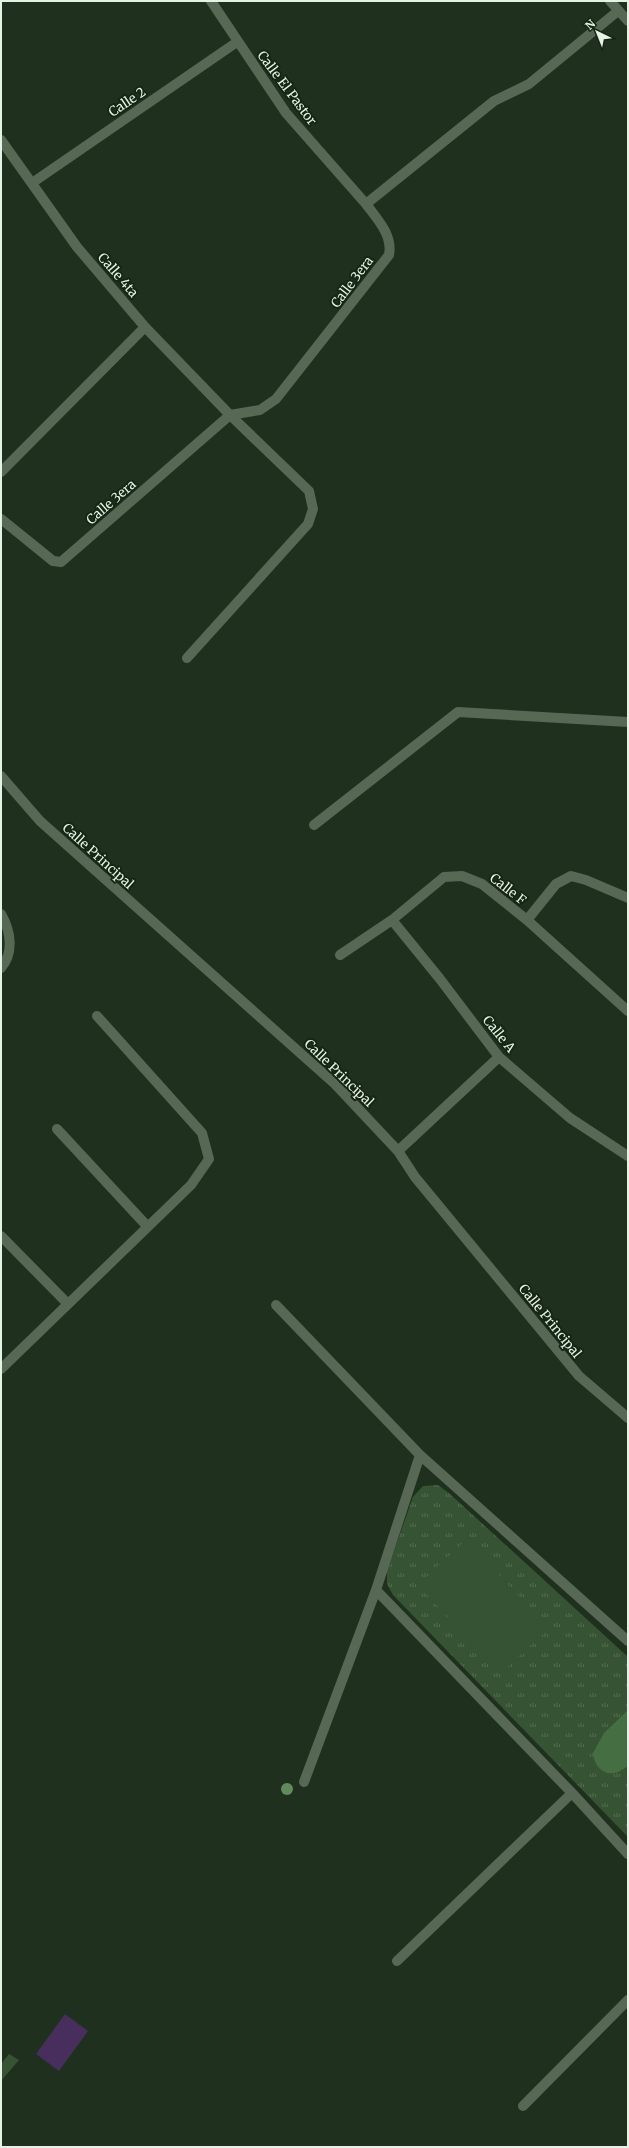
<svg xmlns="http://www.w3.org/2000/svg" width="629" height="2148" viewBox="0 0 629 2148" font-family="Merriweather,serif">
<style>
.grass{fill:url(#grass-tufts)}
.garden{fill:#365433}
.water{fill:#456e42}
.building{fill:#482e5c}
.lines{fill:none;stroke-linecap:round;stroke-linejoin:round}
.service{stroke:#576855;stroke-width:10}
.minor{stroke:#576855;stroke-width:10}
.tree{fill:#618b5e}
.labels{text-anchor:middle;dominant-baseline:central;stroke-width:4;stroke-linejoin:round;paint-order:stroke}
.street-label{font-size:13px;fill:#e7f2e6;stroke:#162614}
</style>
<defs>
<pattern id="grass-tufts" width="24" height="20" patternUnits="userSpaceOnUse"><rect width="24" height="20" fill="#365433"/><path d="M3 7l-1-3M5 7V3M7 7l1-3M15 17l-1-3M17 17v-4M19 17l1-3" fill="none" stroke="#536d51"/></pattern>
</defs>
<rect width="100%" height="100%" fill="#1f301e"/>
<path class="grass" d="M438 1485 450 1494 628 1657V1837L393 1595 387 1584V1571L413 1497 423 1486Z"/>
<path class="garden" d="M466 1540 549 1628 501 1673 418 1585Z
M9 2054 19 2060 1 2081V2064Z"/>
<path class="water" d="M628 1710V1765C614 1780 595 1774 593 1753L604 1733Z"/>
<path class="building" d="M65 2014 88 2031 59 2071 36 2054Z"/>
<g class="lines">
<path class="service" d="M1 914C11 931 14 953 1 968
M57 1129 147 1226
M1 1236 68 1304
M1 1369 191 1185 209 1159 202 1133 97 1016"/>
<path class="minor" d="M211 1 286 113 366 204
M610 1 628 21
M1 140 77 247 145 327 230 415 309 491 313 509 308 524 187 658
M32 183 237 42
M1 472 145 327
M1 519 53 561 61 562 230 415 260 410 276 399 389 255C393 235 377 219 366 204L494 101 529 84 618 11
M1 776 40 821 335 1084 398 1151 415 1177 579 1376 628 1418
M314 825 458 712 628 722
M392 920 440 979 499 1057 570 1118 628 1156
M527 920 556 884 571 876 586 880 628 898
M340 955 392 920 444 877 462 876 482 884 527 920 628 1011
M398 1151 499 1057
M276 1305 420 1455 628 1641
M376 1590 572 1793 628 1854
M304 1782 376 1590 420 1455
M397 1961 572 1793
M523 2106 628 2000"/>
</g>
<circle class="tree" cx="287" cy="1789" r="6"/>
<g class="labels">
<g class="street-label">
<text transform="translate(287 88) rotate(53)">Calle El Pastor</text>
<text transform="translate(127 102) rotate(-34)">Calle 2</text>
<text transform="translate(118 275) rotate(49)">Calle 4ta</text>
<text transform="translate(352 282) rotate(-53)">Calle 3era</text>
<text transform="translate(111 502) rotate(-41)">Calle 3era</text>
<text transform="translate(98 856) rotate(42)">Calle Principal</text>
<text transform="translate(508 889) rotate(38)">Calle F</text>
<text transform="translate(499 1034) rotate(51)">Calle A</text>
<text transform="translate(339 1073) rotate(44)">Calle Principal</text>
<text transform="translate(550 1321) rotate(51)">Calle Principal</text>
</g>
</g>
<rect width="629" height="2148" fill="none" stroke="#e7f2e6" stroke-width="4"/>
<g transform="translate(597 32) rotate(317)" stroke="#162614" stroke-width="3" paint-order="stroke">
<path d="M0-3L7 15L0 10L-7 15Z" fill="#e7f2e6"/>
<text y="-6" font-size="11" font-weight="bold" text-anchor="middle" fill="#e7f2e6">N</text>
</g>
</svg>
